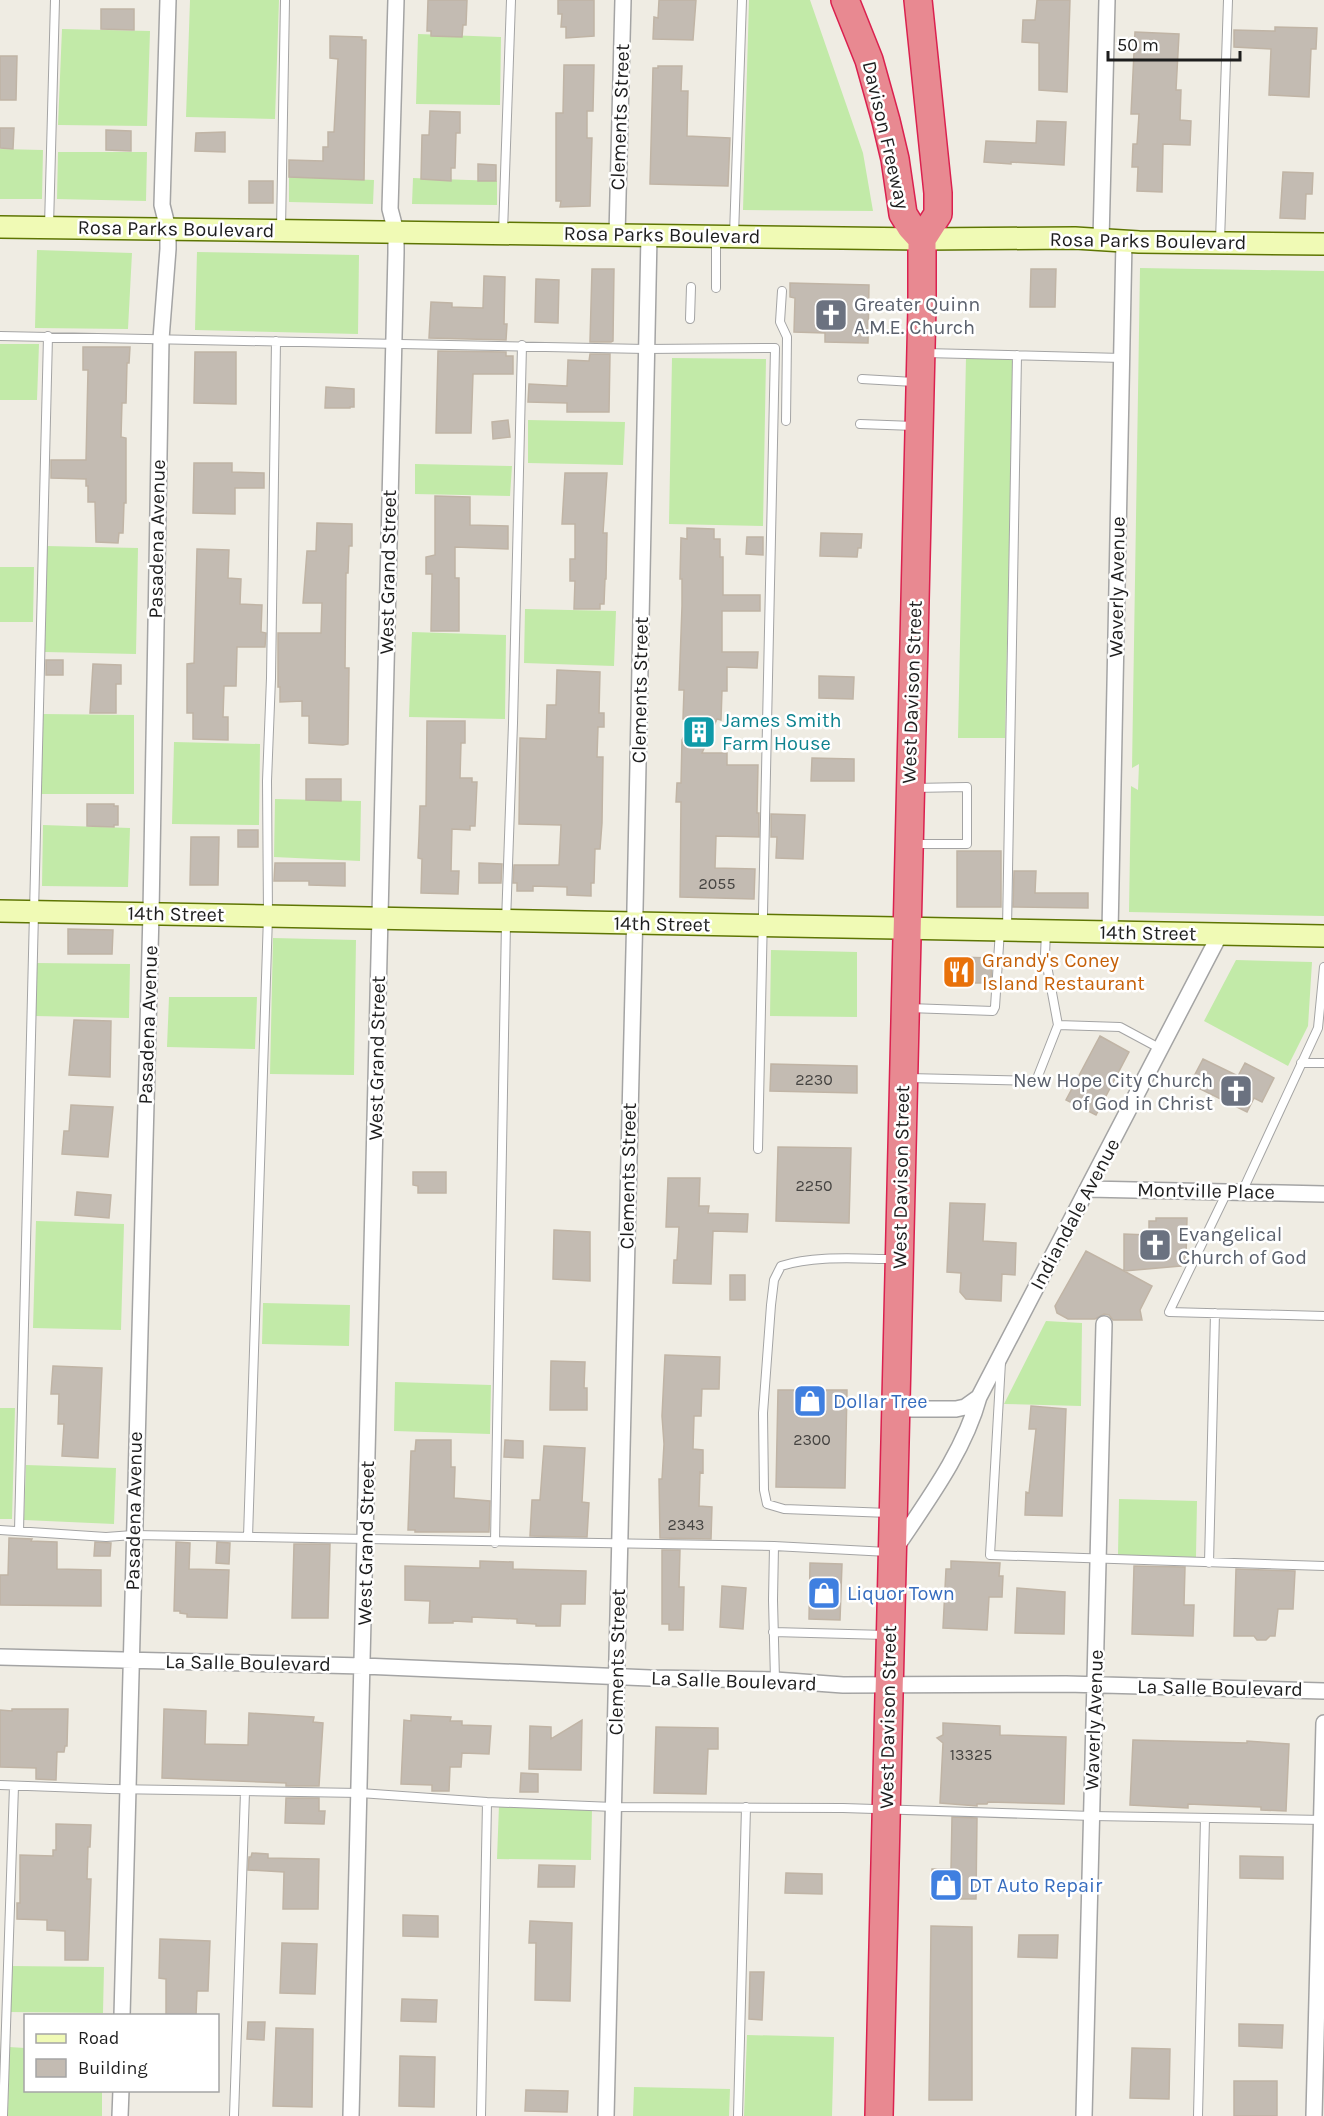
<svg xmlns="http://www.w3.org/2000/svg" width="1324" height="2116" viewBox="0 0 1324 2116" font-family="Karla,sans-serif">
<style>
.grass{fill:#c2eaa8}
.building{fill:#c3bbb2;stroke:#c0b4a5;stroke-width:1.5}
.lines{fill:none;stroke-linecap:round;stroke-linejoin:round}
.lane-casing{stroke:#a4a4a4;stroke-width:10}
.street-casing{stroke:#a4a4a4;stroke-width:18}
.secondary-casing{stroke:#5e7503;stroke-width:24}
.highway-casing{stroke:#db214f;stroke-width:30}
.lane{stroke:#fff;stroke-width:8}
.street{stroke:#fff;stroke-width:15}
.secondary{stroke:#f0fab5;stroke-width:21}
.highway{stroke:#e88991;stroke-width:27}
.labels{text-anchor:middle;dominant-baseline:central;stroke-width:5;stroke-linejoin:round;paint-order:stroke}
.number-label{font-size:16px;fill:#464442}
.street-label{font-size:20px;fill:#1d1d1d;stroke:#fff}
.worship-label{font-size:20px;fill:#5b616d;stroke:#fff;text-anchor:start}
.culture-label{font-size:20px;fill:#0d838f;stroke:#fff;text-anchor:start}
.food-label{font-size:20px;fill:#c56008;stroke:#fff;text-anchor:start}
.shop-label{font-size:20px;fill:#366cbe;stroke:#fff;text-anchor:start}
</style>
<rect width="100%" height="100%" fill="#efece3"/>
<path class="grass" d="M190 0H279L275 119 186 117Z
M749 0H810L863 153 873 211 743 210Z
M62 29 150 31 147 126 58 125Z
M418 34 501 37 500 105 416 104Z
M0 149 43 150 42 199H0Z
M58 152H147L146 201 57 199Z
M289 177 374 180 373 204 289 202Z
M413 178 497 181V205L412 204Z
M37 250 132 253 128 329 35 328Z
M197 252 359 255 358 334 195 330Z
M1140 268 1324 271V916L1129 912 1131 786 1138 790 1139 764 1132 768Z
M0 344H39L37 400H0Z
M966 357 1013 358 1005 738H958Z
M672 358 766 359 763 526 669 524Z
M528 420 625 422 623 465 528 463Z
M415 464 512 466 510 496 415 494Z
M46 546 138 548 136 654 45 652Z
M0 567H34L33 622H0Z
M525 609 616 611 614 666 524 663Z
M412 632 506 635 505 719 409 717Z
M42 714 134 715V794H41Z
M174 742 260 744 259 825 172 824Z
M275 799 361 801 360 861 274 857Z
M43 825 130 828 128 887 42 886Z
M273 938 356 940 354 1075 270 1074Z
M771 950 857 952V1017L770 1016Z
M1236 960 1312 962 1308 1026 1288 1066 1204 1021Z
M36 963 130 964 129 1018 35 1016Z
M169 997H257L255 1049 167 1047Z
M36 1221 124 1224 121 1330 33 1328Z
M263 1303 350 1305 349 1346 262 1344Z
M1046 1321 1082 1323 1081 1406 1004 1404Z
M395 1382 491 1385 490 1434 394 1431Z
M0 1408H15L12 1519H0Z
M26 1465 116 1468 114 1524 24 1520Z
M1119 1499 1197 1501 1196 1557 1118 1555Z
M499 1805 592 1808 591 1860 497 1859Z
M11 1966 104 1967 103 2013 10 2012Z
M747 2035 834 2037 832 2116H744Z
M9 2047 25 2048 26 2090 102 2091V2116H8Z
M634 2087 730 2089 729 2116H633Z"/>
<path class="building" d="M428 0H467L466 25H463L462 37 431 36V31H427Z
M558 0H594V36L566 38V27H561L562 14H558Z
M659 0H696L693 40 653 39 654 17 658 18Z
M1037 0H1070L1067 92 1039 90V43L1022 42 1023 20H1035Z
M101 9H134V30L101 29Z
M1275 27 1317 28 1316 49H1311L1309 97 1269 95 1271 49 1234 47V30L1275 31Z
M1135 32 1179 34 1176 90H1181L1180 120 1191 121 1190 145 1163 144 1162 192 1137 191 1138 167H1132L1133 144H1137L1139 114H1131Z
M330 36 362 37V40H366L364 180 289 177V160L323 161V147H328V132H334L338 59 330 58Z
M0 56H17L16 100H0Z
M564 65H594L593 111H587V138H592L590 206 560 207 561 201H556V113H563Z
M658 66H682L681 91H688L687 136 730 138 728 186 650 184 653 68H658Z
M430 111 460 112V133H456L455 168H451V181L421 179 422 135H429Z
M1037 121 1066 122 1064 165 1011 162V164L984 162 986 141 1036 143Z
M0 128H14L13 149 0 148Z
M106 130 131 131V151L106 150Z
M225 132V152L195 151 196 133Z
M478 164 496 165V181H478Z
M1283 172 1313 173 1312 194H1306L1305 219 1280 218Z
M249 181H273V203H249Z
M592 269H614L613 341 611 342H590Z
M1031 269H1056L1055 307H1030Z
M484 276 505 277 504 324H507L506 340 429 338 431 302 452 303V307L483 308Z
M536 279 559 280 558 323 535 322Z
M790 283 869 285 868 343 825 342V333L794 332 795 298 790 297Z
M83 347H130L129 363H127L126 403H122L121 437 126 438V503H124L123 533H119L118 543 96 542 95 502H88V486H86V479L51 478V460H86L88 370H83Z
M438 351 506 352V356H513V374H473L471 433H436Z
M195 352H236V404L194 403Z
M590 354H610L609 412H567V403L528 402 529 384 567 386 568 360 589 361Z
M326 387 354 389V407H350V408H325Z
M508 420 510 437 493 439 492 422Z
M194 463H232V472L264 473V488H235V514L193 513Z
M565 473H607L603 533H607L606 579H605L604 604H600V609H574L575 581H570V559H575V524H562Z
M435 496 470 497V525L508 526V549L455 547V578H459V631H431L432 577V574H426V557L435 555Z
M317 523 352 524V546H349L348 573H346L345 668H349L348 744 343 745 309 743V716H302V701L280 702V687H278V633H321L322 603H303L307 551H316Z
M687 528 714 529V539H720V557H723V595H760V611H722V652H758L757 668 727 667V691H722L721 720 717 719 702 753H727V765H758L757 813H759V837L716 836 715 868 755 869 754 899 680 897 681 802H676L677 783H681L682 740 693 719H683L684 690H679L682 606V579H680L681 538 687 539Z
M821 533 862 534 861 548H858L857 557 820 556Z
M747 537H763V555L746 554Z
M197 549 229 550 228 578 241 579 240 604 262 605 261 632 266 633 265 647H237L236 686H224L223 717H228V740L193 739V713H187V664L194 663Z
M46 660H63V675H46Z
M93 664 121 665V684H116V713H90Z
M557 670 600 672 599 713H604V727H598L597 757H603L602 823 600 849H595L594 883H591V896L567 895V887L533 886V891H517V883H513L514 865H559L561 825 519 824 520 738 546 739 547 705H556Z
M819 676 854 677 853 699 819 698Z
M427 721H465V743H461L460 778H472V782H477L475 826H470V830L452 829 451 871H459L458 894 421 893 422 859 418 858 419 836 420 806H426Z
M812 758 854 759V781H811Z
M306 779H341V801L306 800Z
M87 804H114V806H118V825H114V827L87 826Z
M771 814 805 815 803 859 776 858 777 837H771Z
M238 830H258V847H238Z
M191 837H219L218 885H190Z
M957 851H1001V907H957Z
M275 863H345V886L309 885V881H274Z
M479 863 502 864 501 883H479Z
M1014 871H1036L1035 893H1088V908L1013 907Z
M68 929 113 930 112 954H68Z
M955 957 992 958 991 983H955Z
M74 1020 111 1021 110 1077 69 1075Z
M1100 1036 1129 1052 1096 1115 1066 1100Z
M1203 1059 1238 1076 1245 1063 1274 1078 1262 1102 1254 1098 1247 1112 1190 1084Z
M771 1064 857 1066V1093L770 1091Z
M71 1105 113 1107 108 1157 62 1154 64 1131H69Z
M778 1147 851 1148 849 1223 776 1221Z
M413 1172H446V1193H418V1186L413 1185Z
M668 1178H700L699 1206H709L708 1213 748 1214 747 1232 713 1231 711 1284 673 1283 674 1260H677L679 1227H666Z
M77 1192 111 1195 109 1218 75 1215Z
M950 1203 985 1204 983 1241 1016 1243 1015 1275 1002 1274 1001 1301 966 1299 960 1292 961 1273 947 1272Z
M1156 1218H1187L1186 1258 1181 1266 1124 1271 1152 1286 1140 1310 1142 1320H1113L1109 1315 1104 1314 1095 1319H1068L1057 1313 1055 1306 1086 1251 1124 1271V1234L1149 1235V1221H1156Z
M554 1230 590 1232V1281L553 1279Z
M730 1275H745V1300H730Z
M665 1355 720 1357 719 1389H702L701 1416H694L693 1449 703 1450V1473L700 1472 699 1506 712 1507 711 1539 660 1538 659 1479H662L664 1444 662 1416Z
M551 1361 585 1362 584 1388H587V1410H550Z
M53 1366 102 1368 98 1458 62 1456 64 1424H58L59 1394H51Z
M778 1390H847L845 1488 776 1487Z
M1031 1406 1066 1409 1062 1516 1025 1515 1026 1492 1029 1493 1036 1429H1029Z
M416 1440H451V1467H455L454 1498 490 1501 489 1532H415V1530H408L411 1451H415Z
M505 1440 523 1441V1458L504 1457Z
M544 1446 585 1448 582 1502 589 1503 587 1537 530 1536 532 1500H540Z
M9 1538 32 1539 31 1541 57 1542V1569L101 1570V1606L0 1605V1575H8Z
M95 1542 111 1543 110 1556H94Z
M176 1542 190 1543 189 1569 229 1570 227 1618 187 1617V1614L180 1613V1611H174Z
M217 1542 230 1543 229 1564 216 1563Z
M294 1544H330L328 1618H292Z
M662 1550H680L679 1587H684L683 1630H669V1624H662Z
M480 1561 513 1562V1569L586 1571 585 1604H561L560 1626H536V1624L517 1623V1619L472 1617V1622L453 1621V1623H429L430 1601 405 1600V1566L480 1568Z
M951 1561 1000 1563 999 1576H1003L1002 1597H989L987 1630 943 1628 946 1569H951Z
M810 1563 842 1564 840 1620 809 1619Z
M1134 1566 1185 1567 1184 1605H1194L1193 1636 1132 1634Z
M1236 1569 1295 1571 1293 1609H1278L1275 1636H1270L1266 1640H1257L1254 1636H1234Z
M722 1586 746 1588 743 1629 720 1627Z
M1017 1588 1065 1592 1064 1634 1015 1633Z
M12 1709H68L67 1746H65L64 1752H57L56 1780 36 1779V1768L0 1767V1710L12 1711Z
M164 1709 206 1711 205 1744 248 1745 249 1713 314 1717 313 1722 323 1723 319 1786H286V1783L162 1778Z
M411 1715 451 1717 450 1721H462V1725L491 1726 489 1754 462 1753 461 1767H450L449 1791H432V1785L401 1784 404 1720 411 1721Z
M582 1720 581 1770 529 1769 530 1726 551 1727V1739Z
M943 1723 1000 1726V1735L1066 1737 1064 1804 988 1802 987 1804H977V1806L940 1803 943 1743 937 1738 943 1735Z
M656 1727 718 1728V1749H708L706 1794 654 1793Z
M1133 1740 1247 1743V1741L1289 1744 1286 1811 1261 1810V1807L1188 1804V1808L1130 1805Z
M521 1773 538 1774V1792H520Z
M286 1798H319V1811H325L324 1824 285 1823Z
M952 1817 977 1818 976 1899H931L932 1869H951Z
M56 1824 91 1825 90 1847H88L87 1879H91L88 1960H65V1931L47 1930V1920L17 1919V1903H20V1855L53 1856V1850H56Z
M252 1853 268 1854V1858L319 1859 318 1909H283L284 1872 248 1870 249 1857H251Z
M1240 1856 1283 1857V1879L1240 1878Z
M539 1865 575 1866 574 1887H538Z
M786 1873 822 1874V1894L785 1893Z
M403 1915 438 1916V1937L403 1936Z
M530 1921 572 1923 570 2001 535 2000 536 1943H529Z
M931 1926 972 1927V2100H929Z
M1019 1935H1058L1057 1958 1018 1957Z
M160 1939 210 1941 208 1991H197L196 2016H166V1979L159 1978Z
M282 1943 317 1944 315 1994 280 1993Z
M750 1972H764L762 2020 749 2019Z
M402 1999 437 2000 436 2022 401 2021Z
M248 2022H265L264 2040 247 2039Z
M1239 2024 1283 2025 1282 2048 1239 2046Z
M276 2028 313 2029 312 2107 273 2106Z
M1132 2048 1170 2049 1169 2099 1130 2098Z
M400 2056 435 2057 434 2107 399 2106Z
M1234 2081H1277V2116H1234Z
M526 2090 568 2091 567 2112 525 2111Z"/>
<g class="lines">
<defs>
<path id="lane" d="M49 226 55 0
M281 229 285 0
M503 232 511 0
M734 235 742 0
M716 239V288
M1220 241 1228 0
M782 291 780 322 787 337 786 421
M690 319 691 287
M0 336 646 349 775 348 758 1149
M925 353 1122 358
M862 379 914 382
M860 424 914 426
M912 844H967V787L914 788
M1007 929 1017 355
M1046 932 1045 955 1058 1025
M909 1008 993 1011 995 1007 1000 930
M1301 1063H1324
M908 1078 1036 1081 1058 1025 1120 1027 1161 1049
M1227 1192 1169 1312 1324 1316
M1242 1192 1318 1028 1324 967
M1001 1362 990 1555 1324 1566
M889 1513 784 1509 767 1504 764 1490 763 1413 771 1305 774 1280 781 1266C816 1255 858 1259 895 1259
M0 1530 106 1537 133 1535 774 1546 888 1552
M19 1531 48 336
M248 1537 268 916 267 781 271 678 276 341
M495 1543 506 922 513 723 522 345
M774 1546 773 1600 775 1680
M1209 1563 1215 1313
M773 1632 886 1635
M0 1785 110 1789 360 1793 487 1802 614 1807 843 1808 1092 1816 1323 1820
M3 2116 14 1786
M234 2116 245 1792
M481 2116 487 1802
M738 2116 746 1807
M1198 2116 1205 1818"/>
<path id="street" d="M617 235 623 0
M1101 240 1107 0
M1110 932 1124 241
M1088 1189 1324 1194
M896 1409H956L965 1407 979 1397
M895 1549C927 1501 964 1452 979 1397L1220 934
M0 1657 363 1666 650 1678 775 1680 843 1685 1066 1684 1324 1691
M122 2016 151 913 161 339 168 249V229L162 205 168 0
M120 2116 121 2090
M351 2116 396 253V232L390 209 396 0
M606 2116 635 908 649 236
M1084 2116 1104 1324
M1314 2116 1324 1723"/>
<path id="secondary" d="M0 227 922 239 1075 238 1139 242 1324 244
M0 911 1324 936"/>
<path id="highway" d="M845 0 869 60 886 121 895 159 903 214 911 227 922 239
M918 0 938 193V214L922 239
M879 2116 922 306V239"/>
</defs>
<use href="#lane" class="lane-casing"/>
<use href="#street" class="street-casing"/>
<use href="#secondary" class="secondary-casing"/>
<use href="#highway" class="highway-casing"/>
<use href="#lane" class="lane"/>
<use href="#street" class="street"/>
<use href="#secondary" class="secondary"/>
<use href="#highway" class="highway"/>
</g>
<defs>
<symbol id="church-square" viewBox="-11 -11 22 22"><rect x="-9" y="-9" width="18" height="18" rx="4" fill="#6b7280" stroke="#fff"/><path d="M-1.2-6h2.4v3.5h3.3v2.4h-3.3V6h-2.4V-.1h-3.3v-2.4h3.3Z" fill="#fff"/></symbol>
<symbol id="building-square" viewBox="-11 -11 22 22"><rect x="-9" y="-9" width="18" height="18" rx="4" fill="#0f9aa8" stroke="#fff"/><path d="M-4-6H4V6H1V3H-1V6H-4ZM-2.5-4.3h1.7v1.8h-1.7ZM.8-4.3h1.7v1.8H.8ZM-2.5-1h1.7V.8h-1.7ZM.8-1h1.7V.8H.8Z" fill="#fff"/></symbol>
<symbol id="restaurant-square" viewBox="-11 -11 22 22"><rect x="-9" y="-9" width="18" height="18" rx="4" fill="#e8710a" stroke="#fff"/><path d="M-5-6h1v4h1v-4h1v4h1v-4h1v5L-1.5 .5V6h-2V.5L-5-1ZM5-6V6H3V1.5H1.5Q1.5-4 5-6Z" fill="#fff"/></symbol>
<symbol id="shop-square" viewBox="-11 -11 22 22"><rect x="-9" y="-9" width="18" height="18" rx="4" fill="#3f7fe0" stroke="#fff"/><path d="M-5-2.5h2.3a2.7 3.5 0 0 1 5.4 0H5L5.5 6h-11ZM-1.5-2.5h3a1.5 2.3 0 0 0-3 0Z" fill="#fff"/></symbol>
</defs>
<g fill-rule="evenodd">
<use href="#church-square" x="812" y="296" width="38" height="38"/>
<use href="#building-square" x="680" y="713" width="38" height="38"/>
<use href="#restaurant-square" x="940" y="953" width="38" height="38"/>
<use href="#church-square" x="1217" y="1072" width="38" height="38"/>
<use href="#church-square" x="1136" y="1226" width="38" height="38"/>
<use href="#shop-square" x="791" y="1382" width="38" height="38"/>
<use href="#shop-square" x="805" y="1574" width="38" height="38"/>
<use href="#shop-square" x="927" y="1866" width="38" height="38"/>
</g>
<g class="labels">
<g class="number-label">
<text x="717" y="883">2055</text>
<text x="814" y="1079">2230</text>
<text x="814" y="1185">2250</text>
<text x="812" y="1439">2300</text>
<text x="686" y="1524">2343</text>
<text x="971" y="1754">13325</text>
</g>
<g class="street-label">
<text transform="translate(620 117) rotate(-88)">Clements Street</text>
<text transform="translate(886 135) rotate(77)">Davison Freeway</text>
<text transform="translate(176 229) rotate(1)">Rosa Parks Boulevard</text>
<text transform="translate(662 235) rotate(1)">Rosa Parks Boulevard</text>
<text transform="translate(1148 241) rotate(1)">Rosa Parks Boulevard</text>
<text transform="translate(157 539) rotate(-89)">Pasadena Avenue</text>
<text transform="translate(388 572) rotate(-89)">West Grand Street</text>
<text transform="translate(1117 587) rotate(-89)">Waverly Avenue</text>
<text transform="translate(640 690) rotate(-89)">Clements Street</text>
<text transform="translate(912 692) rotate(-88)">West Davison Street</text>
<text transform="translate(176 914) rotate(1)">14th Street</text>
<text transform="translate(662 924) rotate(1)">14th Street</text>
<text transform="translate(1148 933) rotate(1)">14th Street</text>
<text transform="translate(148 1025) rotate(-88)">Pasadena Avenue</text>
<text transform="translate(377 1058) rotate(-89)">West Grand Street</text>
<text transform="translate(628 1176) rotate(-89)">Clements Street</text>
<text transform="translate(901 1177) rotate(-89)">West Davison Street</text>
<text transform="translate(1206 1191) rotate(1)">Montville Place</text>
<text transform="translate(1075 1214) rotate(-62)">Indiandale Avenue</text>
<text transform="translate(134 1511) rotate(-89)">Pasadena Avenue</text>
<text transform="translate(366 1543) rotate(-89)">West Grand Street</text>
<text transform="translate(617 1662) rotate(-89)">Clements Street</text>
<text transform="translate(248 1663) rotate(1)">La Salle Boulevard</text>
<text transform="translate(734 1681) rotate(2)">La Salle Boulevard</text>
<text transform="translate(1220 1688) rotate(1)">La Salle Boulevard</text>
<text transform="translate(888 1717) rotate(-89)">West Davison Street</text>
<text transform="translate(1094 1720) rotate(-88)">Waverly Avenue</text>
</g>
<g class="worship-label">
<text x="854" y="304">Greater Quinn<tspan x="854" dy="23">A.M.E. Church</tspan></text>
<text x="1213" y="1080" text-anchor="end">New Hope City Church<tspan x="1213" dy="23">of God in Christ</tspan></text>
<text x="1178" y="1234">Evangelical<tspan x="1178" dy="23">Church of God</tspan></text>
</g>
<g class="culture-label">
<text x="722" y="720">James Smith<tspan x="722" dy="23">Farm House</tspan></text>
</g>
<g class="food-label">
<text x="982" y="960">Grandy's Coney<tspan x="982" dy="23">Island Restaurant</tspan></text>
</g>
<g class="shop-label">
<text x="833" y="1401">Dollar Tree</text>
<text x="847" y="1593">Liquor Town</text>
<text x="969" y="1885">DT Auto Repair</text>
</g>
</g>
<rect x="24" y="2014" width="195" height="78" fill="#ffffff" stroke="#a5a5a5" stroke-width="1.5"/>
<rect x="36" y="2034" width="30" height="9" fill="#f0fab5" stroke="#a5a5a5" stroke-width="1.5"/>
<text x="78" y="2044" font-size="18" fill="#1d1d1d">Road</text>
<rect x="36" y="2059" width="30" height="18" fill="#c3bbb2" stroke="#a5a5a5" stroke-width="1.5"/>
<text x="78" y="2074" font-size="18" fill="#1d1d1d">Building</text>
<path d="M1108 51v9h132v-9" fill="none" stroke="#1d1d1d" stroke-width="3"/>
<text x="1117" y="51" font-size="18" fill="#1d1d1d" stroke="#ffffff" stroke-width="4.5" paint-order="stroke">50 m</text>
</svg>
